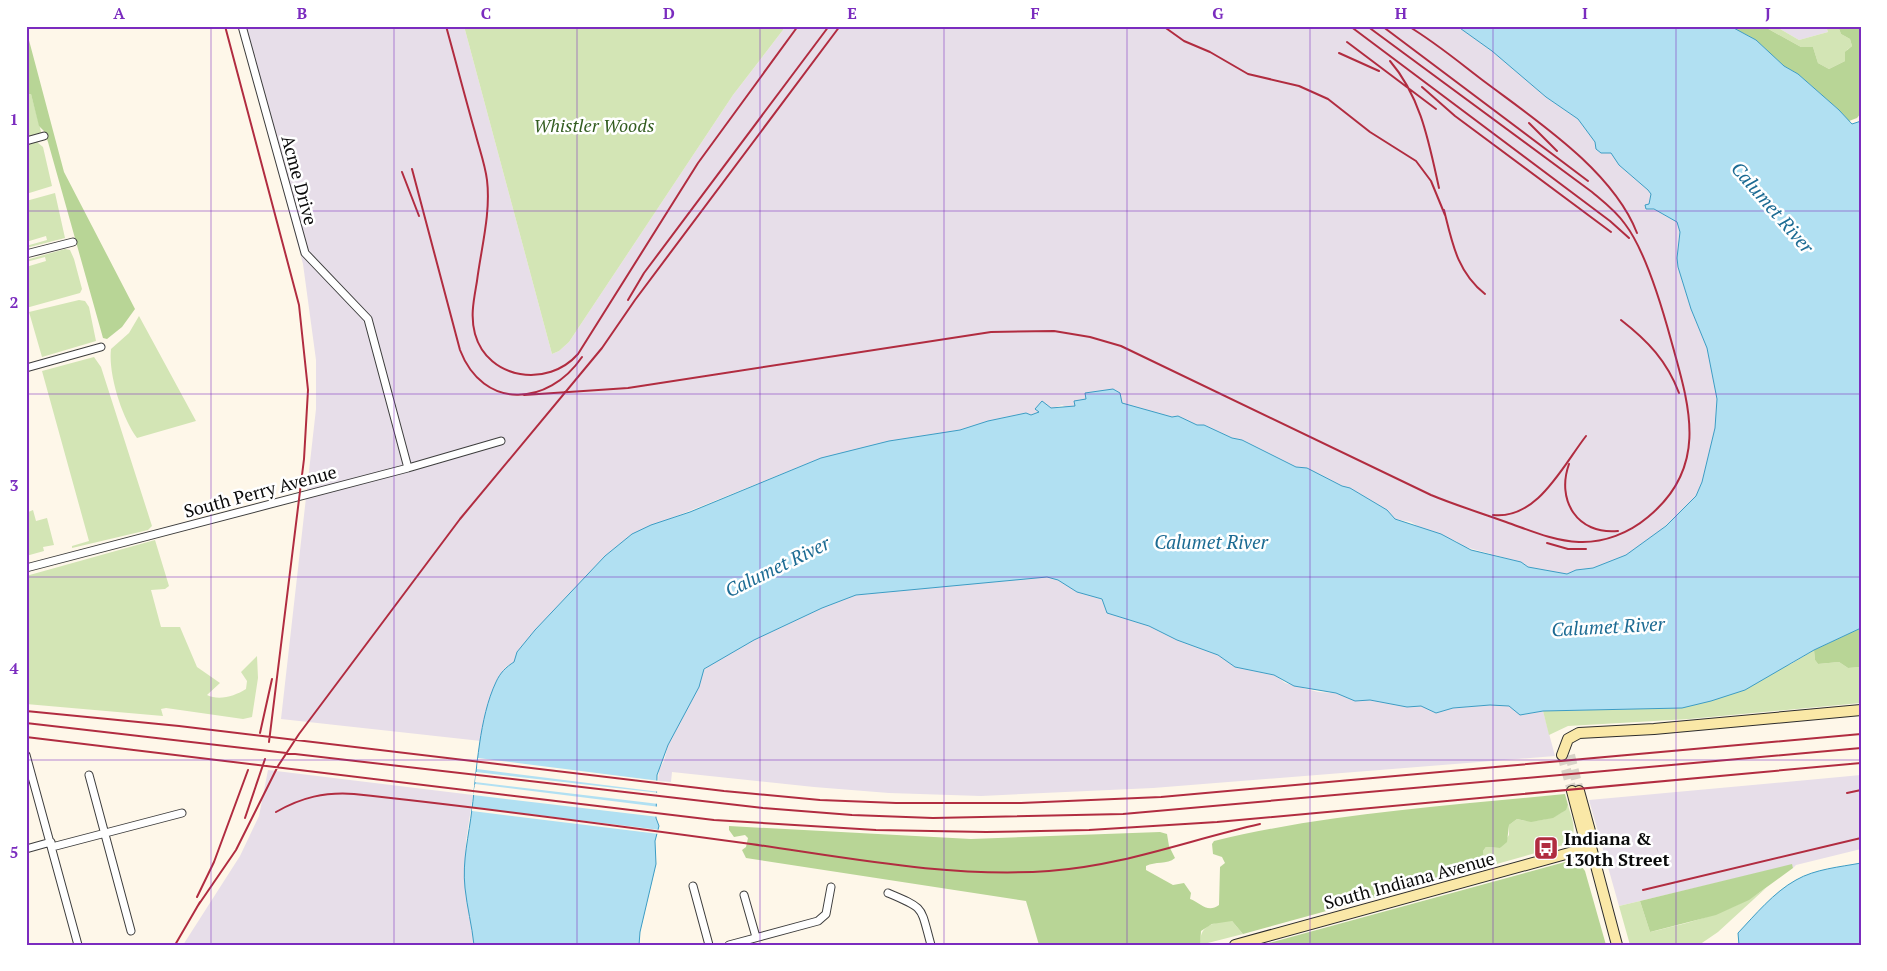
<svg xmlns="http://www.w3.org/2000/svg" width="1887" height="971" viewBox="0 0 1887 971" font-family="'PT Serif',serif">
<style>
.industrial{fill:#e7dee9}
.green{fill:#d3e5b5}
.forest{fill:#b8d596}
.water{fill:#b1e0f2;stroke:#3c9cc4}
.pier{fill:#fef7e9}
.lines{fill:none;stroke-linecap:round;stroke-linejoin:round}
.secondary-tunnel{stroke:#d9d3c8;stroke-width:10;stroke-dasharray:10 5;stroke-linecap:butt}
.minor-casing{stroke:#3d3d3d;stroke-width:9}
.secondary-casing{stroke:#2c2c2c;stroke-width:12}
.minor{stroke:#fff;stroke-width:7}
.secondary{stroke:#fae8a7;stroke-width:10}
.rail{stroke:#b12c40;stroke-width:2}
.grid{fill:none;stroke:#7b2cbf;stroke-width:1;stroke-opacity:0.55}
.labels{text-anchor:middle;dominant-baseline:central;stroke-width:5;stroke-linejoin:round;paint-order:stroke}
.park-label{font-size:18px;font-style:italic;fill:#335d20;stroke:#fff}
.street-label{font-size:18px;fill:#0a0a0a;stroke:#fff}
.poi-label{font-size:18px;font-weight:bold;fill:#0a0a0a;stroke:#fff;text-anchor:start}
.water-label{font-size:19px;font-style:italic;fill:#1c6b93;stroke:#fff}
.neatline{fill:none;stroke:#7b2cbf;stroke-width:2}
.grid-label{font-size:16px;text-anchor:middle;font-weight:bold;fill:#7b2cbf}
</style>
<rect width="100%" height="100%" fill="#fef7e9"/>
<path class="industrial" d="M239 26H464L552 354 559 351 569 342 733 95 786 26H1457L1492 51 1546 97 1578 119 1595 142 1597 149 1611 153 1619 165 1648 190 1651 194 1649 204 1653 209 1677 222 1680 232 1677 258 1678 267 1691 309 1707 348 1717 399 1715 428 1702 482 1696 496 1687 507 1647 542 1626 555 1593 568 1576 570 1567 574 1528 567 1520 562 1462 546 1456 541 1422 529 1411 522 1395 519 1387 510 1350 488 1342 486 1307 468 1296 467 1242 440 1232 438 1204 425H1197L1178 416 1172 417 1085 393 1086 399 1075 406 1066 407 1062 405 1031 415 1026 413 988 421 960 430 889 441 821 458 632 534 605 556 535 630 517 652 514 662 506 667 496 681 481 741 281 719 316 409V360L303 264Z
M1775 26H1826L1828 32 1799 40Z
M1036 577 1058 579 1077 592 1099 598 1102 600 1107 613 1149 626 1177 640 1218 655 1235 667 1275 675 1285 683 1318 692 1336 693 1355 701 1370 700 1407 707 1421 706 1436 713 1453 708 1490 705 1509 706 1522 715 1543 711 1555 756 1153 788 981 796 889 793 814 787 672 772 671 782 658 781 659 769 664 761 668 745 701 673 711 664 754 640 822 608 856 595Z
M268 770 473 795 466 841 465 888 474 945H183L240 856 259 816Z
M1861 775V849L1796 865 1793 868 1792 865 1619 906 1589 800Z"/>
<path class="green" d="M464 26H786L733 95 569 342 559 351 552 354Z
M1763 26H1775L1799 40 1828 32 1826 26H1838L1841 34 1850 39 1852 46 1847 50 1845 61 1829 69 1818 63 1813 47H1801Z
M31 94 43 139 39 136H26V95Z
M37 142 43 147 52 186 26 194V143Z
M55 193 65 238 26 248V246L47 240 46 236 26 242V201Z
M65 249 70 250 74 259 82 289 80 293 26 308V267L46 261 45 257 26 262V260Z
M79 300 85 301 89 307 96 341 42 357 29 312Z
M139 316 196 421 137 438C122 418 108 374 111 349L129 333Z
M94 357 101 367 152 526 148 530 72 548V546L89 541 42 371Z
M33 510 36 521 47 518 54 545 43 547 44 551 26 556V513Z
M155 540 169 586 165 589 151 590 161 627H180L197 667 220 683 207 695C219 701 235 696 246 689L247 681 241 672 257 656 258 678 252 717 243 719 166 708 161 709 163 716 26 704V576Z
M1814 650 1815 660 1818 664 1839 662 1848 668 1861 667V703L1689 719 1568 726 1549 735 1543 711 1682 708 1791 664Z
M1568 805C1572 820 1579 832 1567 844L1486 867 1483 851 1486 847 1500 848 1509 835V825L1517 819C1531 824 1562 819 1568 805Z
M1766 888 1718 932 1699 945H1630L1619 906 1640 901 1650 932C1692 922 1731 913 1766 888Z
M1223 921H1232L1243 934 1200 945C1200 928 1207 925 1223 921Z"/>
<path class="forest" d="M1730 26H1763L1801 47H1813L1818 63 1829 69 1845 61V52L1852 46 1850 39 1841 34 1838 26H1861V113L1857 118 1849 121 1839 110 1798 74 1784 66 1756 40Z
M26 29 64 172 135 309 122 327 107 339 103 338 48 142 44 131 39 126 31 94 26 95Z
M1861 628V667L1848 668 1839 662 1818 664 1815 660 1814 650Z
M1565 794 1568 805 1566 810 1553 818 1531 822 1517 819 1509 825 1507 842 1500 848 1486 847 1483 851 1486 867 1243 934 1232 921 1212 924 1201 931 1200 945H1039L1026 901 746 858 742 850 746 847 748 838 745 835 734 837 729 830V826L971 839 1160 832 1167 834 1169 846 1175 858C1167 865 1155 861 1146 866V870L1173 885 1184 883 1191 893 1190 899C1200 902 1207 914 1219 905L1220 867 1225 863 1222 857 1213 854 1212 844 1214 841C1329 813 1448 806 1565 794Z
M1565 862C1575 861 1580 863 1585 871L1606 945 1265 944Z
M1792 864 1793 868 1749 900 1716 915 1650 932 1640 901Z"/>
<path class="water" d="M1457 26H1730L1756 40 1784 66 1798 74 1839 110 1852 124 1861 121V628L1814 650 1745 690 1711 701 1682 708 1543 711 1520 715 1509 706 1490 705 1453 708 1436 713 1421 706 1407 707 1370 700 1355 701 1336 693 1294 686 1274 675 1235 667 1218 655 1177 640 1149 626 1107 613 1102 599 1077 592 1058 580 1047 577 856 595 822 608 754 640 704 669 699 687 668 745 657 775 656 818 659 826 655 841 656 864 640 932 639 945H474C472 926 467 907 465 888 462 861 469 835 472 809 477 769 479 718 496 682 500 673 506 667 514 662L517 652 535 630 605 556 632 534 651 525 690 512 821 458 889 441 960 430 988 421 1026 413 1031 415 1039 412 1035 409 1042 401 1051 408 1075 406 1074 401 1086 399 1085 393 1113 389 1120 393 1122 403 1172 417 1178 416 1197 425H1204L1232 438 1242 440 1296 467 1307 468 1342 486 1350 488 1387 510 1395 519 1441 534 1471 550 1521 562 1528 567 1567 574 1576 570 1593 568 1626 555 1666 526 1696 496 1702 482 1715 428 1717 399 1707 348 1691 309 1678 267 1677 258 1680 232 1677 222 1654 209H1646L1645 205 1649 204 1651 194 1648 190 1619 165 1611 153H1601L1596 149 1595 142 1578 119 1546 97 1492 51Z
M1861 863V945H1739L1738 933C1755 915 1774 892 1796 880 1815 869 1840 867 1861 863Z"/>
<path class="pier" d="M478 758 660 781V792L477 769Z
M476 772 660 793 659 804 475 782Z
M475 784 660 807V814L659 817 473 795Z
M472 807 660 830V831L659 834 472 811Z"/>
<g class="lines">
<path class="secondary-tunnel" d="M1562 755 1572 791
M1570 755 1579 791"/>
<defs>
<path id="minor" d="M242 26 305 253 368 319 408 468
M26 141 44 136
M26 254 73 242
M26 368 101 347
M26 568 408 468 501 441
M26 755 78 945
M89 775 131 931
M52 847 182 813
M26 849 51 842
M693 886 709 945
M888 893C926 909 920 906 931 945
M744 895 756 937
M729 945 818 921 826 914 831 887"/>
<path id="secondary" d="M1562 755 1568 739 1579 733 1654 729 1861 710
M1572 791 1583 833 1589 844
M1579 791 1590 831 1591 847 1617 945
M1235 945 1591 847"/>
</defs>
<use href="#minor" class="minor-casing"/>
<use href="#secondary" class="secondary-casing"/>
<use href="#minor" class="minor"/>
<use href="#secondary" class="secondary"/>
<path class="rail" d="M225 26 299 305 308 390 304 459 269 742
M446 26C456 62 465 97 475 132 479 148 485 164 487 180 491 213 481 249 477 281 474 299 470 316 475 334 488 380 548 388 578 354L698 163 798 26
M1163 26 1184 41 1210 52 1248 74 1299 86 1328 99 1370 132 1416 161 1431 181 1445 215
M1350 26 1610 221 1629 238
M1382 26 1588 181
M1408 26C1435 42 1460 63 1485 82 1537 121 1613 171 1637 233
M1347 42 1436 109
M1339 53 1379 71
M1390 61C1421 97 1429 143 1439 188
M1422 87 1455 116 1611 232
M1529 123 1557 151
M412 169 460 350C483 410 548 407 582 357
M402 172 419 216
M1444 210C1452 242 1457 272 1485 294
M628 300 644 273 829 26
M1621 320C1648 341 1667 361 1679 393
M524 395 628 388 991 332 1054 331 1090 337 1121 346 1431 495C1455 505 1481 513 1506 522 1529 530 1553 541 1579 542 1604 543 1629 533 1648 517 1710 466 1689 405 1671 340 1662 307 1645 250 1625 224 1616 211 1604 202 1592 192L1367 26
M1569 464C1556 500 1577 535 1618 531
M1493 515C1537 520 1562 467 1586 436
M1547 543 1568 549H1586
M26 711 179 726 724 791 820 800 896 803H1021L1161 797 1861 734
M26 723 763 808 852 815 933 818 1123 814 1861 748
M260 733 272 679
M26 737 714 820 876 830 986 832 1089 830 1217 822 1861 763
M1847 793 1861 790
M276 812C302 797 325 792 354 794 487 808 620 826 751 844 849 858 950 878 1049 871 1122 866 1189 840 1260 824
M245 818 265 759
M1643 890 1861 838
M197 897 214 862 248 770
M197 907 236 850 278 766 299 734 460 519 602 348 635 300 840 26
M175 945 200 902"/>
</g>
<path class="grid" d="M211 26V945M394 26V945M577 26V945M760 26V945M944 26V945M1127 26V945M1310 26V945M1493 26V945M1676 26V945M26 211H1861M26 394H1861M26 577H1861M26 760H1861"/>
<defs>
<symbol id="bus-square" viewBox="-11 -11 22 22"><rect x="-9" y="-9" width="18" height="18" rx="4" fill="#b12c40" stroke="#fff"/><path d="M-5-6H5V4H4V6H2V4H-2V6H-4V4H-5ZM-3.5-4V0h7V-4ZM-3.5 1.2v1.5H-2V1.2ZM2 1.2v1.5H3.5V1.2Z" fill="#fff"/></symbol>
</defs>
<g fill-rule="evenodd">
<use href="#bus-square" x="1532" y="834" width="28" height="28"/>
</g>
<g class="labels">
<g class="park-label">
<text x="594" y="125">Whistler Woods</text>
</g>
<g class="street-label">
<text transform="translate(300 180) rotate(75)">Acme Drive</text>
<text transform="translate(260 491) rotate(-15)">South Perry Avenue</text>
<text transform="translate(1409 880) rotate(-15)">South Indiana Avenue</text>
</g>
<g class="poi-label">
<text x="1564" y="838">Indiana &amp;<tspan x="1564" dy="21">130th Street</tspan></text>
</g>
<g class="water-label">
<text transform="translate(1773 207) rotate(49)">Calumet River</text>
<text x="1211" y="541">Calumet River</text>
<text transform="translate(777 566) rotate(-26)">Calumet River</text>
<text transform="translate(1608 626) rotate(-3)">Calumet River</text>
</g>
</g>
<rect width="1887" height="971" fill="none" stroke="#ffffff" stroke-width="55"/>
<rect x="28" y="28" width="1832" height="916" class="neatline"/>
<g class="grid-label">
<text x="119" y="19">A</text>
<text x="302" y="19">B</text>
<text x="486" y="19">C</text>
<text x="669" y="19">D</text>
<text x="852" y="19">E</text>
<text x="1035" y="19">F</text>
<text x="1218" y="19">G</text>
<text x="1401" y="19">H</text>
<text x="1585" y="19">I</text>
<text x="1768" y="19">J</text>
<text x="14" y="125">1</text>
<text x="14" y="308">2</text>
<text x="14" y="491">3</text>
<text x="14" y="674">4</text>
<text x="14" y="858">5</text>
</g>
</svg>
